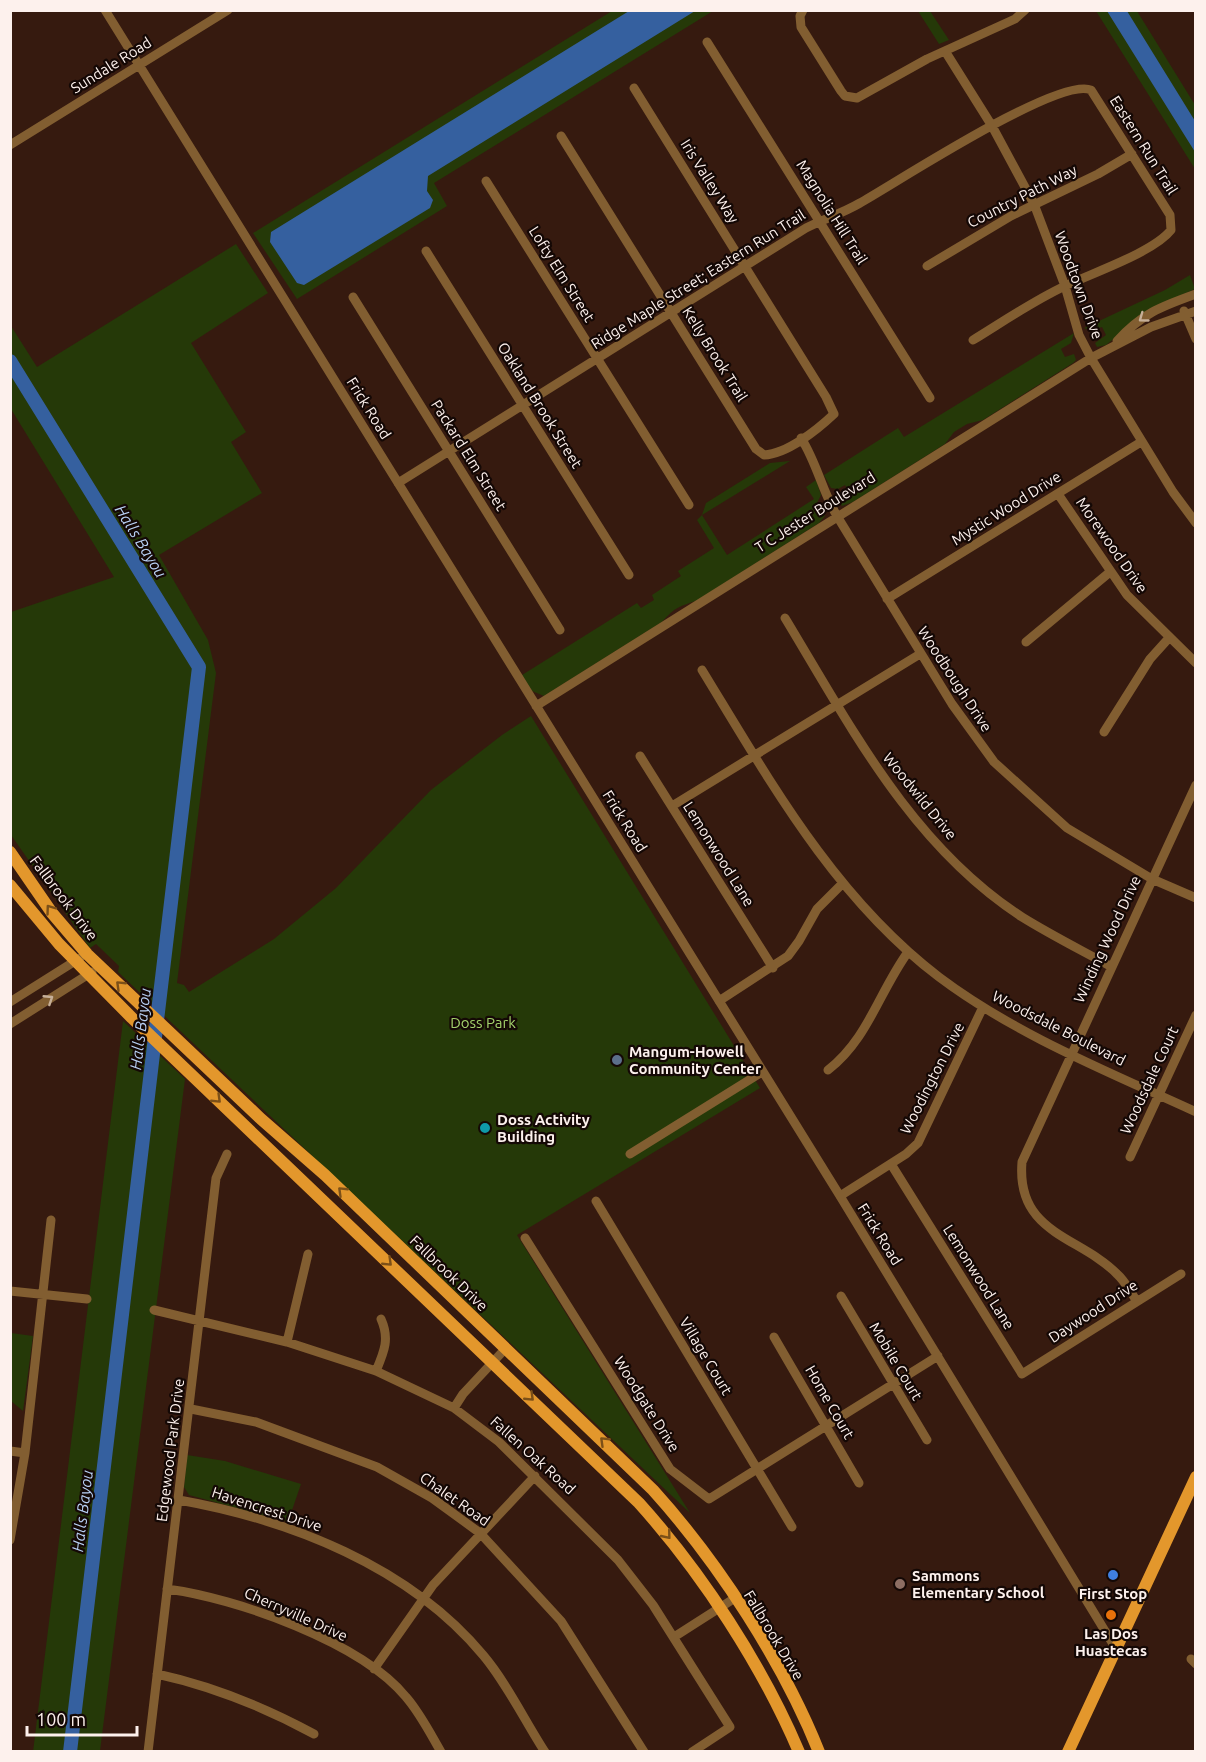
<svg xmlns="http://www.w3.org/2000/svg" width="1206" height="1762" viewBox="0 0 1206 1762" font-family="Ubuntu,sans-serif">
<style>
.green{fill:#253908}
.water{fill:#35609f}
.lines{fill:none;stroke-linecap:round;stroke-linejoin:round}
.river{stroke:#35609f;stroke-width:14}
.minor{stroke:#825e31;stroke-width:9}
.major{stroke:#e3972c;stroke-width:12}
.oneway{stroke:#c6af98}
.oneway2{stroke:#7c5018}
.service-dot{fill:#5c6f8a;stroke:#140805;stroke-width:2}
.culture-dot{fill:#0f9aa8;stroke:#140805;stroke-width:2}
.shop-dot{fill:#3f7fe0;stroke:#140805;stroke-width:2}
.education-dot{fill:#8d6e63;stroke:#140805;stroke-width:2}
.food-dot{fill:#e8710a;stroke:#140805;stroke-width:2}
.labels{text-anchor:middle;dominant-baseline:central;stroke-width:4.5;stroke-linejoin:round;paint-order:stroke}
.street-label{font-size:15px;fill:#fdf1ed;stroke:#140805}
.park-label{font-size:15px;fill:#a4d36c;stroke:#140805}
.poi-label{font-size:15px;font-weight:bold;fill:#fdf1ed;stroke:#140805;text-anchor:start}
.water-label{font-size:16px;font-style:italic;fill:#b8d0f4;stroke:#140805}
</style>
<rect width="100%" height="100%" fill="#361a0f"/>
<path class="green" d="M612 11H713L434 183 447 206 297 299 253 233Z
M918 11H930L949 40 939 44Z
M1096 11H1137L1195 105V169Z
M236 244 268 293 191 343 246 432 231 442 262 493 159 555 208 640 216 673 177 983 184 985 189 992 274 939 336 888 431 790 502 735 531 716 760 1088 517 1235 690 1513 118 972 119 966 96 944 90 948 11 835V612L114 577 11 409V326L37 367Z
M1190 275 1195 289 1154 307 1106 345 1097 347 1095 343 1106 335 1102 327 1091 331 1084 328 1165 290Z
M1074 333 1071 343 1061 349 1065 357 1074 354 1076 360 1073 363 983 420 967 424 954 432 945 444 853 502 842 506 839 502 849 492 845 485 838 489 831 488 824 475 898 428 904 437Z
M790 461 702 515 727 555 814 499 806 487 816 480 821 495 817 503 825 516 819 523 698 600C679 607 676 606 662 622L544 696 532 691 522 675 637 603 641 608 654 600 652 595 681 576 678 571 714 548 697 520 702 515 706 503 770 463Z
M123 1021 185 1079 100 1751 33 1752Z
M11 1333 33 1336 23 1411 11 1401Z
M187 1455 225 1461 301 1484 288 1522 189 1495 184 1487Z"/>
<path class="water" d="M629 11H695L428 176 427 191 433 200 430 208 304 285 297 283 270 242 271 232Z
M1107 11H1127L1195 121V152Z"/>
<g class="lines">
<path class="river" d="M10 361 199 667 70 1752"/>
<path class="minor" d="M105 10 840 1196 1116 1649
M803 10 800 16 801 27 841 91 845 96 857 98 927 59 1015 19 1025 10
M707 42 930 398
M945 51 992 126 1034 204 1065 286 1079 335 1091 358 1173 492 1196 523
M561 136 756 449 764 455C787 454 817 430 834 414L826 397 634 88
M10 145 228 10
M486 181 689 505
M426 251 629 575
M927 266 1011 216 1098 174 1132 154
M353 297 560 630
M1184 311 1196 339
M1117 341C1143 313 1160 307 1196 294
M801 438C817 463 822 491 837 516L952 704 994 762 1067 828 1152 879 1196 898
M398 483 806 228C824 219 843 213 860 203 896 183 1059 76 1091 90L1170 215 1171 230C1154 252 1092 273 1065 286 1033 301 1004 321 973 340
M1058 494 1127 595 1196 663
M887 599 1141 442
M785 618C851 727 912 846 1022 917 1051 935 1081 950 1110 966
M1026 642 1110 572
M702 670C770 781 834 897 939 977 1016 1035 1109 1072 1196 1112
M536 706 1091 358 1151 327 1196 311
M1104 732 1150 659 1168 639
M640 756 773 968
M672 806 920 654
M719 1001 788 956 799 941 817 909 842 884
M10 1002 80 958
M10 1024 92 972
M828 1070C868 1039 879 992 908 952
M630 1154 762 1072
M1130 1157 1196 1015
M891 1164 1022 1374 1181 1274
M840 1196 906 1154 918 1143 983 1007
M596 1201 792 1527
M525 1238 670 1469 709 1499 938 1356
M10 1291 87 1299
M841 1296 927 1440
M1136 1300C1130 1291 1125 1281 1117 1274 1080 1236 1016 1234 1022 1162L1196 785
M154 1310 287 1342 376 1371 454 1408 499 1442 618 1560 653 1605 730 1727 692 1752
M774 1337 859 1483
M287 1342 308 1254
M376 1371C384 1352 390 1339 381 1319
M454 1408 463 1394 506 1348
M191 1409 256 1422 377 1467 432 1498 480 1533 561 1621 644 1752
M10 1451 25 1453
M179 1500C290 1520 409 1566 483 1655 506 1682 525 1721 545 1752
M10 1540 25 1453 51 1220
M167 1589C236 1598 361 1642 406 1697 420 1713 430 1733 441 1752
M674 1637 735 1598
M1191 1659 1196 1664
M374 1669 433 1585 535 1476
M157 1674C212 1686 264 1707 314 1734
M148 1752 216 1178 227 1154"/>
<path class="major" d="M10 852 52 913 87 954 261 1119 325 1175 653 1490C718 1562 783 1662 819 1752
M10 885 59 944 132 1018 639 1503C702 1573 762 1665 799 1752
M1068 1752 1196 1477"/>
</g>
<defs><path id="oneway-chevron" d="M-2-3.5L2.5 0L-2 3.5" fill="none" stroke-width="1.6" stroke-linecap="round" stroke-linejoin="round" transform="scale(1.5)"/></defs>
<g class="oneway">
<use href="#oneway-chevron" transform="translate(1143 318) rotate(144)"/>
<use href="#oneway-chevron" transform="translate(49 999) rotate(-33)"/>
</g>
<g class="oneway2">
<use href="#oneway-chevron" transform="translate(50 909) rotate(-126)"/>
<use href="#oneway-chevron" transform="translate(120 985) rotate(-136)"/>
<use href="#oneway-chevron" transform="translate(217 1099) rotate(44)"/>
<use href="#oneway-chevron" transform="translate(342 1191) rotate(-136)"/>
<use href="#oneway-chevron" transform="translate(388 1262) rotate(44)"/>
<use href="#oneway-chevron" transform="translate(530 1397) rotate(44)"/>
<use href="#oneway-chevron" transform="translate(604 1441) rotate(-136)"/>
<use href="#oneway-chevron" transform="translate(667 1535) rotate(51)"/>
</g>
<circle class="service-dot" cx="617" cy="1060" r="6"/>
<circle class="culture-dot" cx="485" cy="1128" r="6"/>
<circle class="shop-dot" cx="1113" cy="1575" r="6"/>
<circle class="education-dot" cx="900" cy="1584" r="6"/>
<circle class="food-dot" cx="1111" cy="1615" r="6"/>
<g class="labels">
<g class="street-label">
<text transform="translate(111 65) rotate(-32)">Sundale Road</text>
<text transform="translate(1144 145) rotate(58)">Eastern Run Trail</text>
<text transform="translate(710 181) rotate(58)">Iris Valley Way</text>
<text transform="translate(1022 196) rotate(-27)">Country Path Way</text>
<text transform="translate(832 212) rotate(58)">Magnolia Hill Trail</text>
<text transform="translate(562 274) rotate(58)">Lofty Elm Street</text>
<text transform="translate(698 279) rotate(-32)">Ridge Maple Street; Eastern Run Trail</text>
<text transform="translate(1079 285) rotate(70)">Woodtown Drive</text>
<text transform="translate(715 354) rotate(58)">Kelly Brook Trail</text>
<text transform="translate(540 405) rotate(58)">Oakland Brook Street</text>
<text transform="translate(369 408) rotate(58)">Frick Road</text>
<text transform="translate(469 455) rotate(58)">Packard Elm Street</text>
<text transform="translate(1006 508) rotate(-32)">Mystic Wood Drive</text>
<text transform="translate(815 512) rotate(-32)">T C Jester Boulevard</text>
<text transform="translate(1112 545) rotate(55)">Morewood Drive</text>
<text transform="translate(955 679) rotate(57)">Woodbough Drive</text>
<text transform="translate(920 796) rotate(51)">Woodwild Drive</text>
<text transform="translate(625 821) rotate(58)">Frick Road</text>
<text transform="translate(719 854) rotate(58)">Lemonwood Lane</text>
<text transform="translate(64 898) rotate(53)">Fallbrook Drive</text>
<text transform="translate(1107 939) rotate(-65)">Winding Wood Drive</text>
<text transform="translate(1059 1028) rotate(27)">Woodsdale Boulevard</text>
<text transform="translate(932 1078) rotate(-63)">Woodington Drive</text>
<text transform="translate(1149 1080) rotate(-65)">Woodsdale Court</text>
<text transform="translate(880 1234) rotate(58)">Frick Road</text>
<text transform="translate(449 1273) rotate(44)">Fallbrook Drive</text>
<text transform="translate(979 1277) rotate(58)">Lemonwood Lane</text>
<text transform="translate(1093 1311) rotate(-33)">Daywood Drive</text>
<text transform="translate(706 1356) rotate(59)">Village Court</text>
<text transform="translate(896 1361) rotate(59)">Mobile Court</text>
<text transform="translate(830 1402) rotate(60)">Home Court</text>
<text transform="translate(647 1404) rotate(58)">Woodgate Drive</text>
<text transform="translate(170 1450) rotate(-83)">Edgewood Park Drive</text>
<text transform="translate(533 1455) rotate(42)">Fallen Oak Road</text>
<text transform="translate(455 1499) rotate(35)">Chalet Road</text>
<text transform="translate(267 1509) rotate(18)">Havencrest Drive</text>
<text transform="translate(296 1614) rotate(24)">Cherryville Drive</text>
<text transform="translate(774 1635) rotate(59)">Fallbrook Drive</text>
</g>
<g class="park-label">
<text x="483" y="1022">Doss Park</text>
</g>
<g class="poi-label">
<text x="629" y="1051">Mangum-Howell<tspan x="629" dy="17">Community Center</tspan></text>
<text x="497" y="1119">Doss Activity<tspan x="497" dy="17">Building</tspan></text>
<text x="912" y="1575">Sammons<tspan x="912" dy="17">Elementary School</tspan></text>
<text x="1113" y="1593" text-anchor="middle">First Stop</text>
<text x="1111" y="1633" text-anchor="middle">Las Dos<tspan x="1111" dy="17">Huastecas</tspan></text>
</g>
<g class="water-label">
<text transform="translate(141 541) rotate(58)">Halls Bayou</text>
<text transform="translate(140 1029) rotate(-83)">Halls Bayou</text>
<text transform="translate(82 1511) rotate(-83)">Halls Bayou</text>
</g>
</g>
<rect width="1206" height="1762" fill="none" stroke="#fdf1ed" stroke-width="24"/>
<path d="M27 1726v9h110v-9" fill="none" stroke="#fdf1ed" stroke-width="3"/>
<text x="36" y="1726" font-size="18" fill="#fdf1ed" stroke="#140805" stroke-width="4.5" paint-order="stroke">100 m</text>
</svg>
